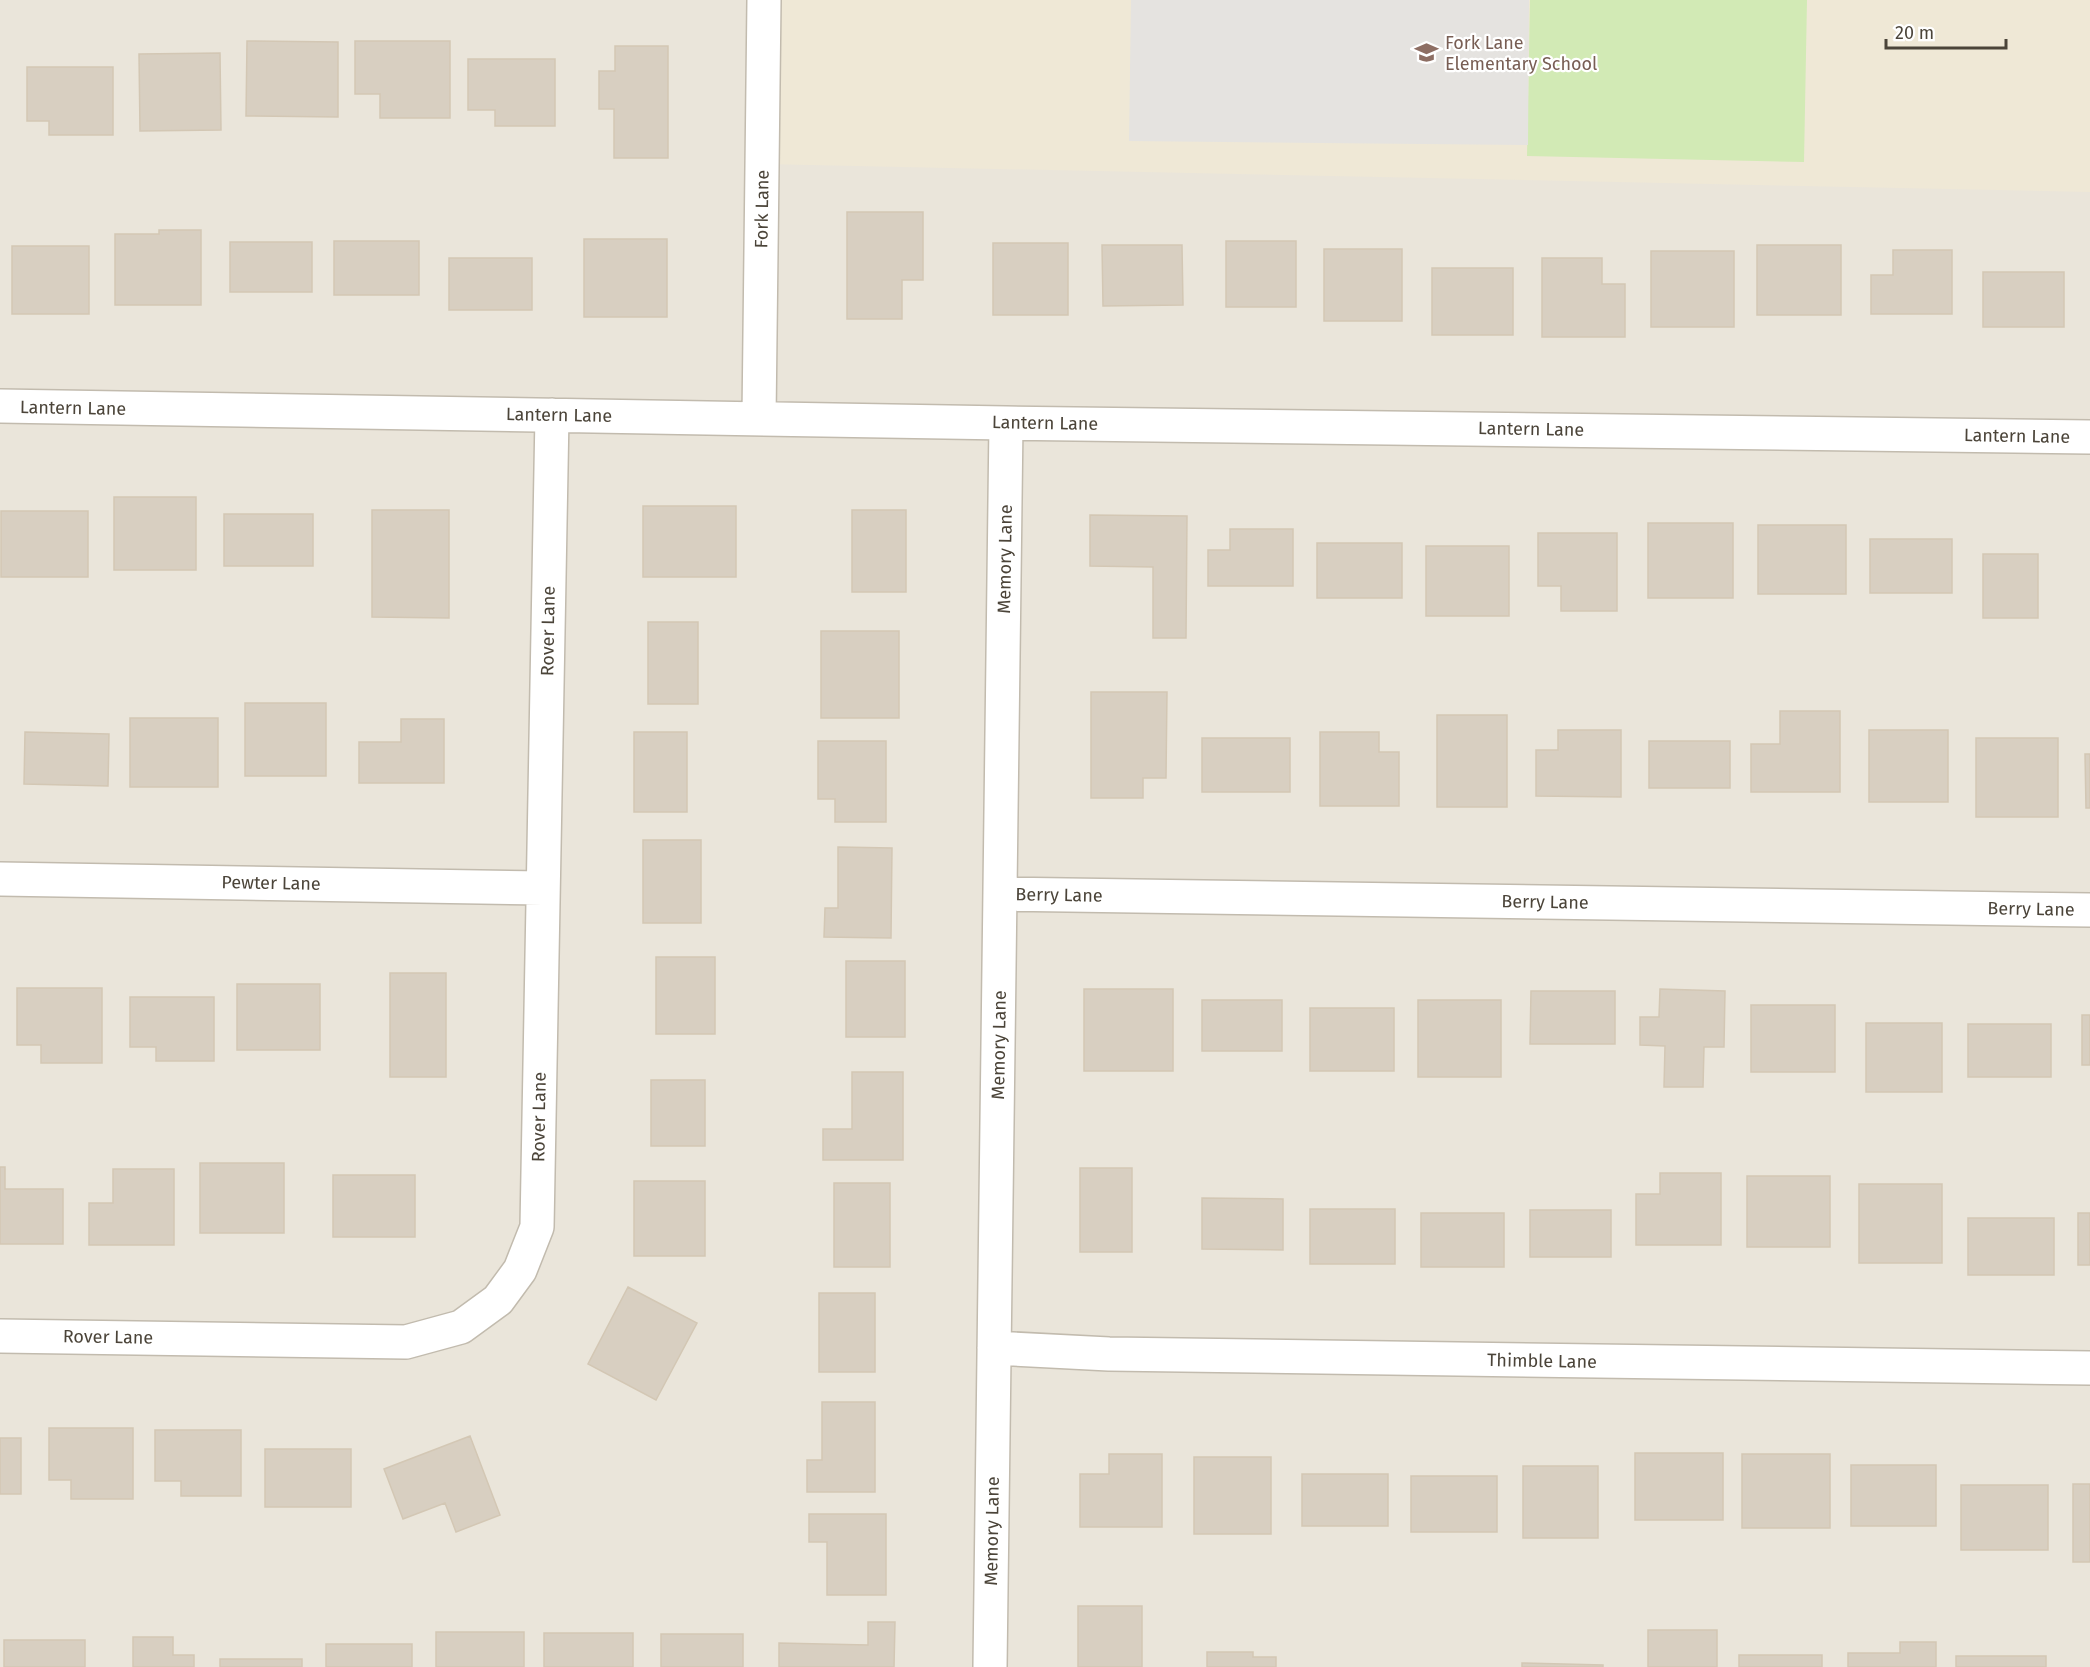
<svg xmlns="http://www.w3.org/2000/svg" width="2090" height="1667" viewBox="0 0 2090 1667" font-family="'Fira Sans',sans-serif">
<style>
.residential{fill:#eae5da}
.education{fill:#efe8d6}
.green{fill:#d2eab5}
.parking{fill:#e5e3e0}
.building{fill:#d8cfc1;stroke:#d3c7b4;stroke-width:1.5}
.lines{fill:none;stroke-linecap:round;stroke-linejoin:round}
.minor-casing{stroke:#c2bbae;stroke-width:36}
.minor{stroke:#fff;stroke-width:33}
.labels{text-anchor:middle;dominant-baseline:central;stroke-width:4.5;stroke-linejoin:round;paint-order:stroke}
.education-label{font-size:18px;fill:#785e54;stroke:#fff;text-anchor:start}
.street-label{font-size:18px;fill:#4b4439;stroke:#fff}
</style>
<rect width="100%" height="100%" fill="#f6f3ec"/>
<path class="residential" d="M0 0H2090V1667H0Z"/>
<path class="education" d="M764 0H2090V192L763 164Z"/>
<path class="green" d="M1530 0H1807L1804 162 1527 156Z"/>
<path class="parking" d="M1131 0H1529L1528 145 1129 141Z"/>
<path class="building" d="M247 41 338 42V117L246 116Z
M355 41H450V118H380V94H355Z
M615 46H668V158H614V109H599V71H615Z
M220 53 221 130 140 131 139 54Z
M468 59H555V126H495V110H468Z
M27 67H113V135H49V121H27Z
M847 212H923V280H902V319H847Z
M159 230H201V305H115V234H159Z
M584 239H667V317H584Z
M334 241H419V295H334Z
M1226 241H1296V307H1226Z
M230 242H312V292H230Z
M993 243H1068V315H993Z
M1102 245H1182L1183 305 1103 306Z
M1757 245H1841V315H1757Z
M12 246H89V314H12Z
M1324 249H1402V321H1324Z
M1893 250H1952V314H1871V275H1893Z
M1651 251H1734V327H1651Z
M449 258H532V310H449Z
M1542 258H1602V284H1625V337H1542Z
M1432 268H1513V335H1432Z
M1983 272H2064V327H1983Z
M114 497H196V570H114Z
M643 506H736V577H643Z
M372 510H449V618L372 617Z
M852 510H906V592H852Z
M1 511H88V577H1Z
M224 514H313V566H224Z
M1090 515 1187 516 1186 638H1153V567L1090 566Z
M1648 523H1733V598H1648Z
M1758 525H1846V594H1758Z
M1230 529H1293V586H1208V550H1230Z
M1538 533H1617V611H1561V586H1538Z
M1870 539H1952V593H1870Z
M1317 543H1402V598H1317Z
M1426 546H1509V616H1426Z
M1983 554H2038V618H1983Z
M648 622H698V704H648Z
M821 631H899V718H821Z
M1091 692H1167L1166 778H1143V798H1091Z
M245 703H326V776H245Z
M1780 711H1840V792H1751V744H1780Z
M1437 715H1507V807H1437Z
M130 718H218V787H130Z
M401 719H444V783H359V742H401Z
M1558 730H1621V797L1536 796V750H1558Z
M1869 730H1948V802H1869Z
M25 732 109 734 108 786 24 784Z
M634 732H687V812H634Z
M1320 732H1379V752H1399V806H1320Z
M1202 738H1290V792H1202Z
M1976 738H2058V817H1976Z
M818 741H886V822H835V799H818Z
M1649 741H1730V788H1649Z
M2085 754H2090V808H2086Z
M643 840H701V923H643Z
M838 847 892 848 891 938 824 937 825 908H838Z
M656 957H715V1034H656Z
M846 961H905V1037H846Z
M390 973H446V1077H390Z
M237 984H320V1050H237Z
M17 988H102V1063H41V1045H17Z
M1084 989H1173V1071H1084Z
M1660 989 1725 991 1724 1047H1704L1703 1087H1664L1665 1046 1640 1045V1017H1659Z
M1531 991H1615V1044H1530Z
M130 997H214V1061H156V1047H130Z
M1202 1000H1282V1051H1202Z
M1418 1000H1501V1077H1418Z
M1751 1005H1835V1072H1751Z
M1310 1008H1394V1071H1310Z
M2082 1015H2090V1065H2082Z
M1866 1023H1942V1092H1866Z
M1968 1024H2051V1077H1968Z
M852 1072H903V1160H823V1129H852Z
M651 1080H705V1146H651Z
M200 1163H284V1233H200Z
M0 1167H5V1189H63V1244H0Z
M1080 1168H1132V1252H1080Z
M113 1169H174V1245H89V1203H113Z
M1660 1173H1721V1245H1636V1194H1660Z
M333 1175H415V1237H333Z
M1747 1176H1830V1247H1747Z
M634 1181H705V1256H634Z
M834 1183H890V1267H834Z
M1859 1184H1942V1263H1859Z
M1202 1198 1283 1199V1250L1202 1249Z
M1310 1209H1395V1264H1310Z
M1530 1210H1611V1257H1530Z
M1421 1213H1504V1267H1421Z
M2078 1213H2090V1265H2078Z
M1968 1218H2054V1275H1968Z
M628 1287 697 1323 656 1400 588 1364Z
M819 1293H875V1372H819Z
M822 1402H875V1492H807V1460H822Z
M49 1428H133V1499H71V1480H49Z
M155 1430H241V1496H181V1481H155Z
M470 1436 500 1515 456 1532 445 1503 403 1519 384 1469Z
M0 1438H21V1494H0Z
M265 1449H351V1507H265Z
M1635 1453H1723V1520H1635Z
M1109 1454H1162V1527H1080V1474H1109Z
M1742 1454H1830V1528H1742Z
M1194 1457H1271V1534H1194Z
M1851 1465H1936V1526H1851Z
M1523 1466H1598V1538H1523Z
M1302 1474H1388V1526H1302Z
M1411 1476H1497V1532H1411Z
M2073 1484H2090V1562H2073Z
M1961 1485H2048V1550H1961Z
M809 1514H886V1595H827V1542H809Z
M1078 1606H1142V1667H1078Z
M868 1622H895L894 1667H779V1643L868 1645Z
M1648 1630H1717V1667H1648Z
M436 1632H524V1667H436Z
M544 1633H633V1667H544Z
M661 1634H743V1667H661Z
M133 1637H173V1655H194V1667H133Z
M4 1640H85V1667H4Z
M1900 1642H1936V1667H1848V1653H1900Z
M326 1644H412V1667H326Z
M1207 1652H1253V1657H1276V1667H1207Z
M1739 1655H1822V1667H1739Z
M1956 1656H2046V1667H1956Z
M220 1659H302V1667H220Z
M1522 1663 1603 1665V1667H1522Z"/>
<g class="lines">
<defs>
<path id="minor" d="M0 406 1006 423 2090 437
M759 418 764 0
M0 879 543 888
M1001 894 2090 910
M0 1336 406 1342 461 1327 498 1300 520 1270 537 1227 552 415
M994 1348 1109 1354 2090 1368
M990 1667 1006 423"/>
</defs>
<use href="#minor" class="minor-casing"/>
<use href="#minor" class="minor"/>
</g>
<defs>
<symbol id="school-bare" viewBox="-9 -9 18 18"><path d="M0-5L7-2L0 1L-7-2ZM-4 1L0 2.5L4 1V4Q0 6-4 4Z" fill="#8d6e63" stroke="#fff" stroke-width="2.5" paint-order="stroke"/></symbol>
</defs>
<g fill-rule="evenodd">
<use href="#school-bare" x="1410" y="36" width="33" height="33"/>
</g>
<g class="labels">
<g class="education-label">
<text x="1445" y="43">Fork Lane<tspan x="1445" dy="21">Elementary School</tspan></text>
</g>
<g class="street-label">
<text transform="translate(762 209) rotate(-89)">Fork Lane</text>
<text transform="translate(73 408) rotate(1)">Lantern Lane</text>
<text transform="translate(559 415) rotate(1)">Lantern Lane</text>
<text transform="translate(1045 423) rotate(1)">Lantern Lane</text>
<text transform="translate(1531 429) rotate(1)">Lantern Lane</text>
<text transform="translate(2017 436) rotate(1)">Lantern Lane</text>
<text transform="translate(1005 559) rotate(-89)">Memory Lane</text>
<text transform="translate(548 631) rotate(-89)">Rover Lane</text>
<text transform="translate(271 883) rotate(1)">Pewter Lane</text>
<text transform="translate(1059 895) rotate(1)">Berry Lane</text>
<text transform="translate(1545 902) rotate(1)">Berry Lane</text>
<text transform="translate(2031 909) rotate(1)">Berry Lane</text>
<text transform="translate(999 1045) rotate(-89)">Memory Lane</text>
<text transform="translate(539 1117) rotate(-89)">Rover Lane</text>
<text transform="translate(108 1337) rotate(1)">Rover Lane</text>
<text transform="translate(1542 1361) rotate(1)">Thimble Lane</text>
<text transform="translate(992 1531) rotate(-89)">Memory Lane</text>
</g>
</g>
<path d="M1886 39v9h120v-9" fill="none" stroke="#4b4439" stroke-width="3"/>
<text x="1895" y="39" font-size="18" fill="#4b4439" stroke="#ffffff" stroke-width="4.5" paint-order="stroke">20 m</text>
</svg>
